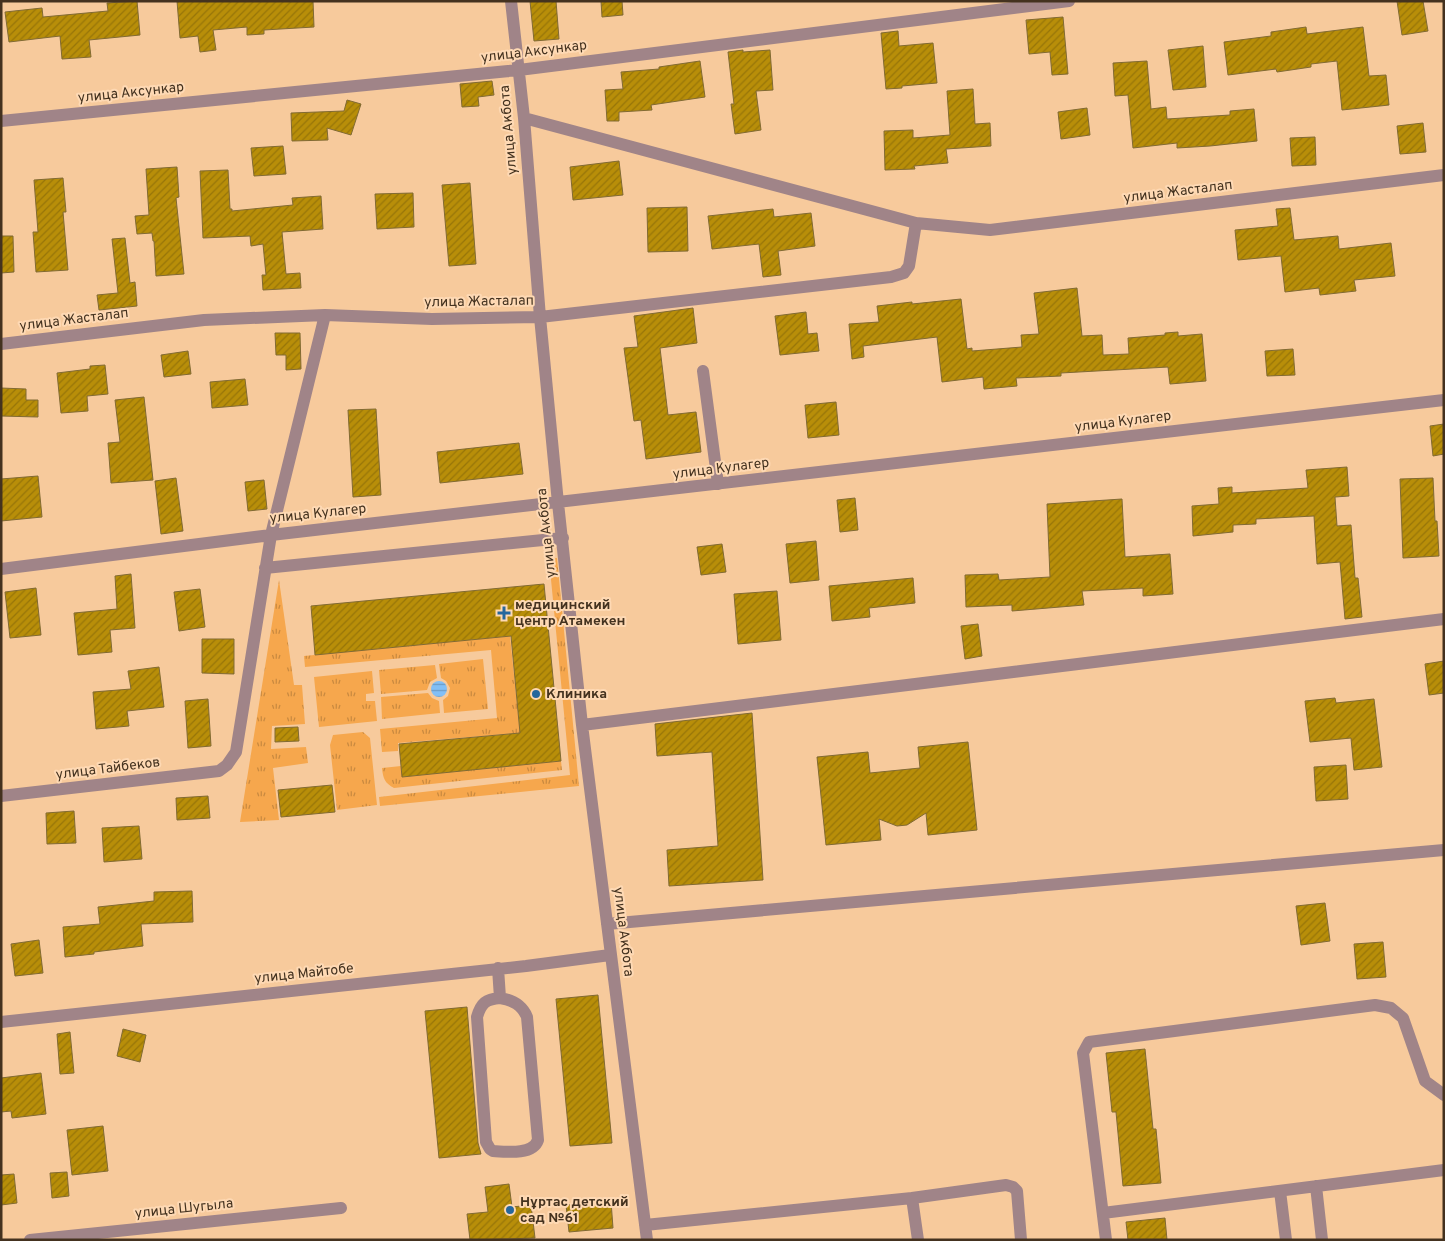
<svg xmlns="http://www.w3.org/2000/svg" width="1445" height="1241" viewBox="0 0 1445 1241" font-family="Overpass,sans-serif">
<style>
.grass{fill:url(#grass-tufts)}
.water{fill:url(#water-rules)}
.building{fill:url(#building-hatch);stroke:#816a33}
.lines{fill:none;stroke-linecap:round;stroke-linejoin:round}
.minor{stroke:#a08488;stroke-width:12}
.poi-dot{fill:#26679d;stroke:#fed9b4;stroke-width:2}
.labels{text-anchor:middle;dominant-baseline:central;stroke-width:4;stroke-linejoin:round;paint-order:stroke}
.street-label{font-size:14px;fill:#44321f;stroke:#fed9b4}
.poi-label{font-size:14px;font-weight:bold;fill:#44321f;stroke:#fed9b4;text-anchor:start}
</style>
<defs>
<pattern id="grass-tufts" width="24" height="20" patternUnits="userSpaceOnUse" patternTransform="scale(1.25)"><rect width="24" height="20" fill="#f6a74d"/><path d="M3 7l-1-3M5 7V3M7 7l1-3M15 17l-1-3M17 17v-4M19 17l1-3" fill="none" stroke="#c9893f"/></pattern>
<pattern id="water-rules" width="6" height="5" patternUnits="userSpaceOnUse" patternTransform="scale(1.25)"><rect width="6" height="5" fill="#82bff6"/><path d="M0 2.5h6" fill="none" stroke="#6c9cc7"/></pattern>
<pattern id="building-hatch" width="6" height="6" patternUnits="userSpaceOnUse" patternTransform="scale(1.25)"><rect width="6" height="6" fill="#b88e09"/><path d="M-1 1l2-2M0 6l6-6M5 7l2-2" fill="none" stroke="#977509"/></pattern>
</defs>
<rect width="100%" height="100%" fill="#f7ca9c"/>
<path class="grass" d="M557 558 579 786 380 806 379 797 570 775 549 559Z
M279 580 294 685H302L305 724 272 726 271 749 306 747 308 763 273 768 279 820 240 822Z
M510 636 520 733 398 743V751L382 752 380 729 497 718 491 650 305 667 304 656Z
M483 659 488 709 444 713 443 700 448 696 450 688 446 681 441 678 439 664Z
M435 665 437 678 430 682 427 690 381 694 379 670Z
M372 671 374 693 366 694V701H375L377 721 319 727 314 677Z
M428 693 432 698 439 701 440 713 382 719 381 697Z
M363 732 370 738 377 805 337 810 330 745 333 735Z
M561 761 562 770 394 788C385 783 383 779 382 768L401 766 403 777Z"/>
<path class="water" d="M431 689a8 8 0 1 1 16 0a8 8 0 1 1-16 0Z"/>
<path class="building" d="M137 1 140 35 89 40 91 57 62 59 60 36 9 42 5 12 42 8 43 17 108 11 107 3Z
M177 1H313L314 27 264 30V34L247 35V27L213 30 216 50 200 52 198 36 180 38Z
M530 1H556L559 39 534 41Z
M601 1H622L623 15 602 17Z
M1397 1H1423L1428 31 1402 35Z
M1063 17 1068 74 1052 75 1050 52 1029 54 1026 20Z
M1306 27 1307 34 1363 27 1369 76 1386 75 1389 105 1342 110 1337 61 1311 64V67L1277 72 1276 69 1228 75 1224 42 1271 36V32Z
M898 31 899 46 933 43 937 83 902 86V88L886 89 881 33Z
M1203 46 1206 87 1173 90 1168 50Z
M743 50V52L770 50 773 90 756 91 761 130 735 134 731 104H734L728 52Z
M700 61 705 97 651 105 652 110 619 112V121H607L605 90 623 89 621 72 659 69V67Z
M1147 61 1151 109 1166 107 1167 119 1230 115V111L1254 109 1257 141 1210 146 1177 148V143L1133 148 1128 95 1115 96 1113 63Z
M492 81 494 95 478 97 479 106 462 107 460 84Z
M973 89 975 124 990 123 991 146 946 149 948 163 914 166 915 169 885 170 884 131 913 130V138L950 135 947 91Z
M347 100 361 104 351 135 327 128 328 140 292 141 291 113 344 111Z
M1087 108 1090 135 1061 139 1058 112Z
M1423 123 1426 152 1400 154 1397 126Z
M1315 137 1316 165 1292 166 1290 138Z
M283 146 286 174 254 176 251 148Z
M619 161 623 195 573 200 570 167Z
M177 167 179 197 176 198 184 274 156 276 154 241H153L152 233 137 234 135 216 149 215 146 169Z
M228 170 230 209H232V211L293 205 292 198 321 196 323 229 282 232 286 274 300 273 301 288 263 290 262 275H266L263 244 251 246 250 236 203 238 200 171Z
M63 178 66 212H63L68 270 36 272 33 232H38L34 180Z
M470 183 476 264 449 266 442 185Z
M413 193 414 227 377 229 375 194Z
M687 207 688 251 648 252 647 208Z
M1290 208 1294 240 1338 236 1339 249 1391 243 1395 276 1354 280 1356 291 1320 295 1319 288 1285 292 1281 256 1238 260 1235 230 1278 226 1276 209Z
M773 209 774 217 811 213 815 246 778 251 781 275 763 277 759 244 712 249 708 216Z
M1 236H13L14 272 1 273Z
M125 238 130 283 135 282 137 306 99 310 97 295 118 293 112 239Z
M1077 288 1082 336 1102 335 1103 355 1129 354 1128 338 1165 335V333L1178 332V336L1202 334 1206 381 1170 384 1168 367 1061 373V376L1016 378 1017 386 984 389 983 377 942 382 937 337 863 346 864 357 852 359 849 324 879 322 877 306 912 302V304L961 299 967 349 972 348V351L1022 347 1021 335 1039 334 1034 293Z
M693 308 697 343 660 348 668 415 696 412 701 452 646 459 641 420 634 421 624 348 638 347 634 316Z
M806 312 808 334 817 333 819 351 780 355 775 316Z
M275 333H300L301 369 286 370V355H276Z
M1293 349 1295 375 1267 376 1265 351Z
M188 351 191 374 164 377 161 355Z
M105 365 108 394 87 396 88 411 61 413 57 373 90 369V366Z
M245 379 248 405 212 408 210 382Z
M1 388 26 389V400H38V417L1 416Z
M144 397 153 480 111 483 108 443 120 442 115 400Z
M836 402 839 435 808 438 805 405Z
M376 409 381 495 353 497 348 410Z
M1444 424V454L1433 456 1430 426Z
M519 443 523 474 440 483 437 452Z
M1347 467 1349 496 1335 497 1337 526 1351 525 1355 578H1358L1362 617 1345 619 1340 562 1317 564 1314 516 1256 519V524L1233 525V532L1193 536 1192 506 1219 504 1218 488 1232 487V493L1308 488 1306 470Z
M38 476 42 517 1 521V479Z
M176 478 183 531 161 534 155 481Z
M1433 478 1435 521H1437L1439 556 1403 558 1400 479Z
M264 480 267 509 248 511 245 482Z
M855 498 858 530 840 532 837 500Z
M1122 499 1125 557 1170 554 1173 594 1143 596V588L1082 591 1084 605 1012 611V605L966 607 965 575 998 574 999 580 1050 577 1047 504Z
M816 541 819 580 790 583 786 544Z
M722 544 726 572 701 575 697 547Z
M131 574 135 628 110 630 112 652 78 655 74 613 117 609 115 576Z
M913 578 915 603 869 608 870 617 832 621 829 586Z
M544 584 561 761 402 777 399 744 520 733 511 636 315 655 311 606Z
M36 588 41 635 10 638 5 592Z
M200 589 205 627 179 631 174 592Z
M777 591 781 640 738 644 734 594Z
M978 624 982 656 965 659 961 626Z
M202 639H234V674L202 673Z
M1444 661V693L1429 695 1425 664Z
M159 667 164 707 127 711 129 726 96 729 93 692 131 689 128 671Z
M1335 698 1336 703 1374 699 1382 767 1354 770 1351 738 1310 742 1305 701Z
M208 699 211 746 188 748 185 701Z
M752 713 763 880 669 886 667 850 718 846 712 752 657 756 655 724Z
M298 727 299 741 275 742V728Z
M968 742 977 830 928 835 926 813 907 825 897 826 879 819 881 840 826 845 817 757 868 752 870 773 920 768 918 747Z
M1346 765 1348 799 1316 801 1314 767Z
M332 785 335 812 281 817 278 790Z
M208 796 210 818 177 820 176 798Z
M74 811 76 843 47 844 46 813Z
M139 826 142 859 104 862 102 828Z
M192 891 193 922 141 924 143 946 94 952V954L65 957 63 927 100 924 98 907 154 901V892Z
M1325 903 1330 941 1301 945 1296 906Z
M39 940 43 973 15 976 11 944Z
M1383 942 1386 977 1357 979 1354 944Z
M598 995 612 1143 570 1146 556 999Z
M467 1007 478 1143 481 1154 439 1158 425 1011Z
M123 1029 146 1035 140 1062 117 1056Z
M70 1032 74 1073 60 1074 57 1034Z
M1145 1049 1153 1129H1156L1161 1183 1123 1186 1116 1112H1112L1106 1053Z
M41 1073 46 1114 12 1118 11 1111 1 1112V1078Z
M103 1126 108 1171 72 1175 67 1130Z
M67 1172 69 1196 52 1198 50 1173Z
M14 1174 17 1203 1 1205V1175Z
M509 1184 512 1207 531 1205 535 1238 470 1240 467 1214 488 1212 485 1187Z
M611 1201 613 1228 569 1232 566 1205Z
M1165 1218 1167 1240H1128L1126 1222Z"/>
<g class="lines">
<path class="minor" d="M511 1 524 118 540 317 558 503 582 725 647 1240
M524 118 916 223 990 230 1444 175
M1 121 519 70 1069 1
M1 344 204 320 325 315 432 319 540 317 891 277 904 273 909 266 916 223
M703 371 718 484
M265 568 563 538
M1 569 271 535 1444 400
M582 725 1444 619
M1 796 219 771 227 765 236 752 271 535 325 315
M607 924 1444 850
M498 968 500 998
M500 998C513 1000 522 1005 527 1017L538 1140C533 1155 507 1152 493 1151L490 1149 486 1142 477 1017C481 1003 486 999 500 998Z
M1 1022 526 966 610 955
M1316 1186 1322 1240
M1280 1191 1286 1240
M912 1198 918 1240
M1103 1213 1444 1170
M645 1225 912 1198 1006 1185 1013 1187 1017 1191 1021 1240
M30 1240 341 1208
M1106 1240 1083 1053 1089 1042 1375 1005 1391 1008 1403 1018 1425 1081 1444 1095"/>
</g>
<g class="poi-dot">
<path d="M501.5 605.5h5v5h5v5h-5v5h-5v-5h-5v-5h5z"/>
<circle cx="536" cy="694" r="5"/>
<circle cx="510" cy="1210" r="5"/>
</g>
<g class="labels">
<g class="street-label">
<text transform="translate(534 52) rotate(-7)">улица Аксункар</text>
<text transform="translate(131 93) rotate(-6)">улица Аксункар</text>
<text transform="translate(509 130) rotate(-95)">улица Акбота</text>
<text transform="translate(1178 192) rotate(-7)">улица Жасталап</text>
<text transform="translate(479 302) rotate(-1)">улица Жасталап</text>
<text transform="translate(74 320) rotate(-7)">улица Жасталап</text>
<text transform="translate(1123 422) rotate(-7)">улица Кулагер</text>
<text transform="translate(721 469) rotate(-7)">улица Кулагер</text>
<text transform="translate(318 514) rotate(-6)">улица Кулагер</text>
<text transform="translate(547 533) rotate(-96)">улица Акбота</text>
<text transform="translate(108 769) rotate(-7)">улица Тайбеков</text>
<text transform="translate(623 932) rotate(83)">улица Акбота</text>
<text transform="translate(304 974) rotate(-6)">улица Майтобе</text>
<text transform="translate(184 1209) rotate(-6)">улица Шугыла</text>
</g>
<g class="poi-label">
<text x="515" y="605">медицинский<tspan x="515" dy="16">центр Атамекен</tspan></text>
<text x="546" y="694">Клиника</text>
<text x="520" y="1202">Нұртас детский<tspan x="520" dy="16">сад №61</tspan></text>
</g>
</g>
<rect width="1445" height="1241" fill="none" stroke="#44321f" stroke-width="5"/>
</svg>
